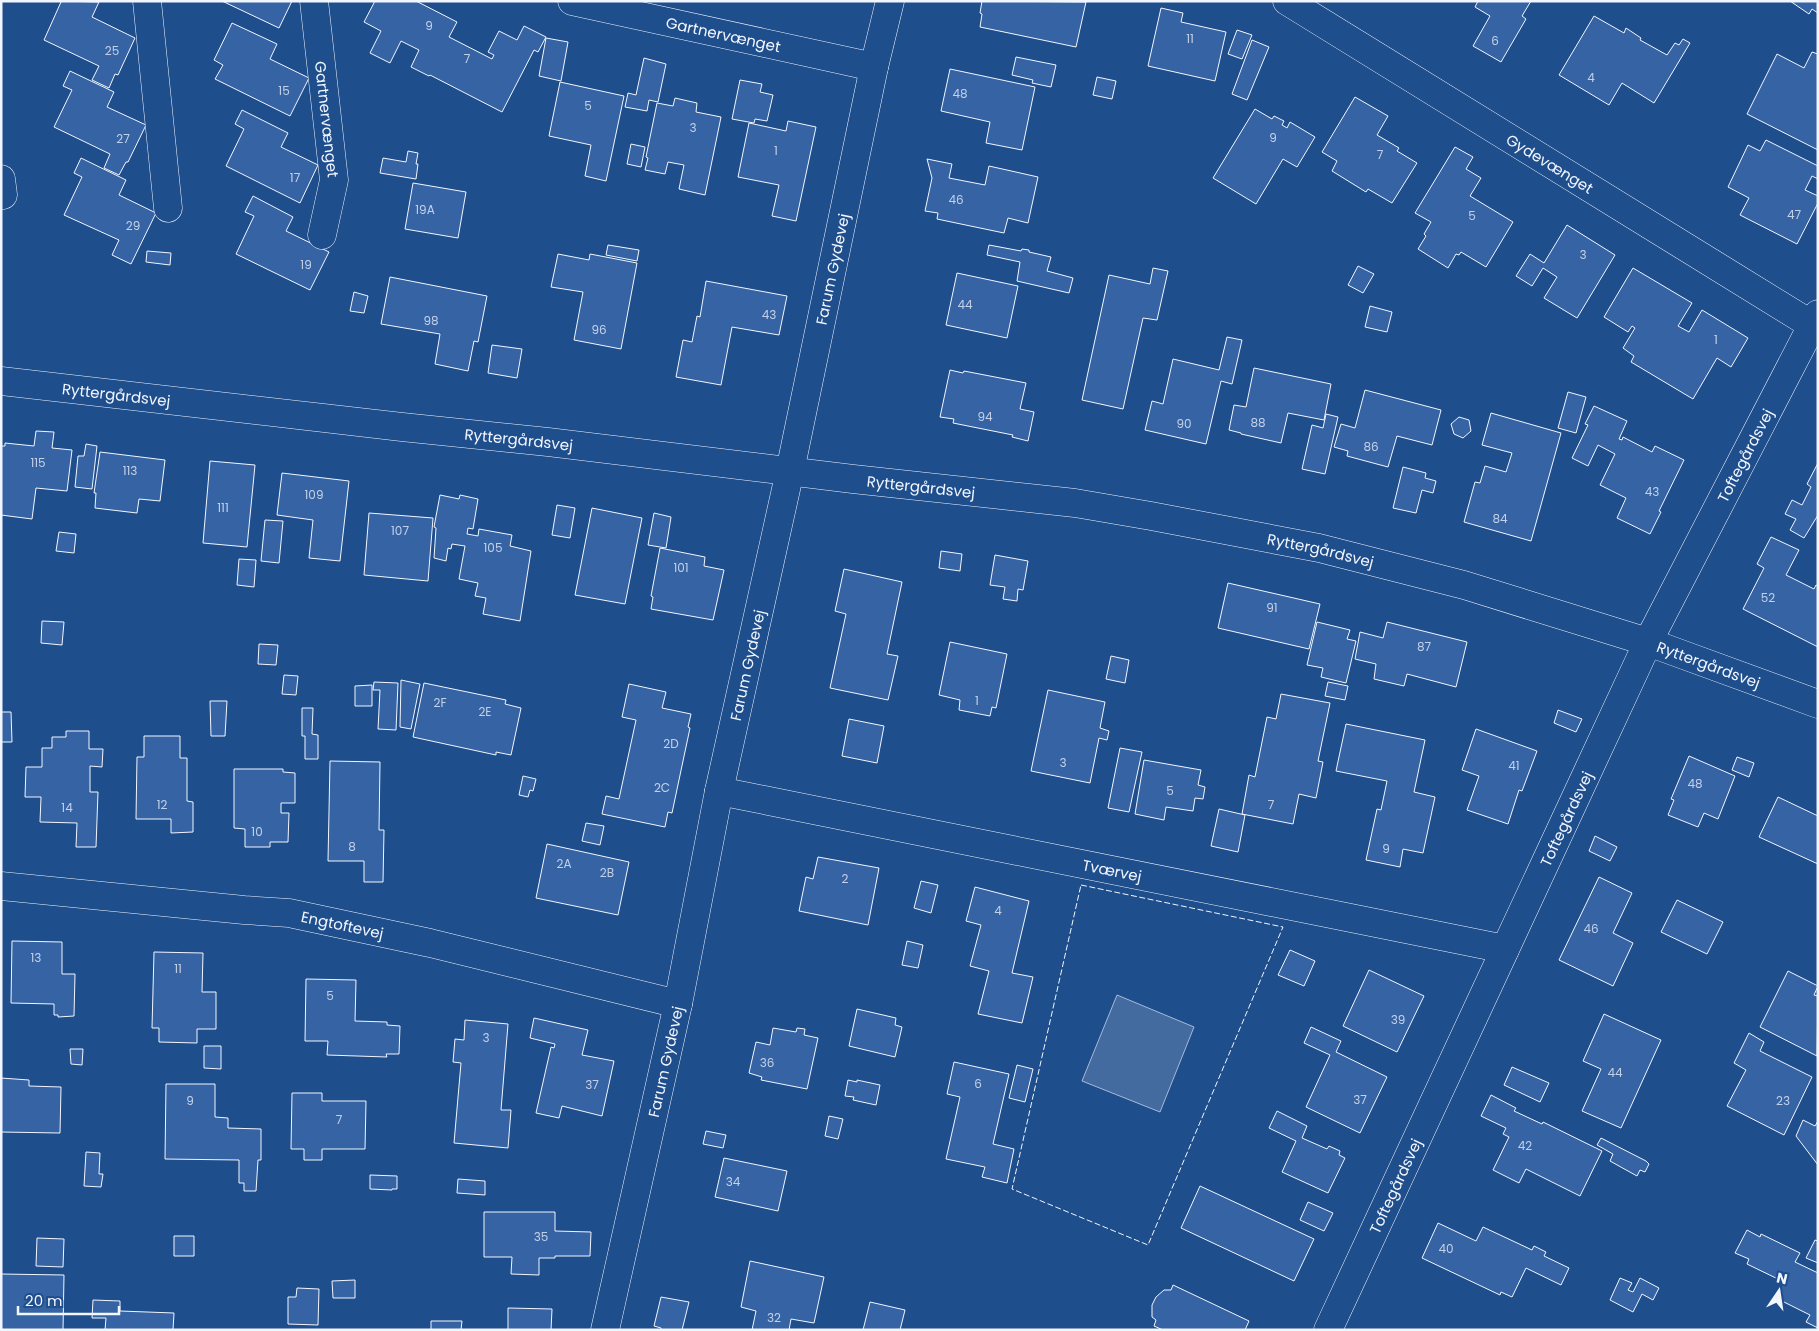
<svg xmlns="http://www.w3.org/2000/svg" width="1819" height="1331" viewBox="0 0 1819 1331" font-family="Poppins,sans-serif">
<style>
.water{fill:#446ba0;stroke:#a8bbd7}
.building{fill:#3563a3;stroke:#f2f6ff}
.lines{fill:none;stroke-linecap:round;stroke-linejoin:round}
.minor-casing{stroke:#f2f6ff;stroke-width:29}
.minor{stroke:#1f4e8c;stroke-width:28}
.fence{stroke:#f2f6ff;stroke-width:1;stroke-dasharray:6 2.5;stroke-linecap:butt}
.labels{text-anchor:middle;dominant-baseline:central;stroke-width:4;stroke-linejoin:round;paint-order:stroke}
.number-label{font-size:12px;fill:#c3d1e8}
.street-label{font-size:15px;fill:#f2f6ff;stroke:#1f4e8c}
</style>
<rect width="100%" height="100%" fill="#1f4e8c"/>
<path class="water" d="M1117 995 1194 1027 1160 1112 1082 1081Z"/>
<path class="building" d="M59 1 99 2 92 17 135 38 118 75 115 74 109 88 92 80 99 66 44 40 61 2Z
M222 1H292L279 28Z
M375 1H416L457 22 449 37 492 59 494 55 488 52 499 31 517 40 524 26 546 37 538 52 534 50 502 112 430 75 429 76 411 67 419 50 401 41 390 63 370 53 381 31 364 22Z
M982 1 1086 2 1076 47 980 27 982 14 980 13Z
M1478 1H1531L1522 16 1526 19 1501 62 1473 46 1490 16 1475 7Z
M1790 1H1818V13L1812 9 1809 14Z
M1161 8 1183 13 1181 22 1226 32 1215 81 1148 66Z
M1594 16 1624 33 1626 28 1641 38 1640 40 1667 55 1675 43 1679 45 1683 39 1690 43 1654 103 1622 83 1609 105 1559 75Z
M232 23 277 44 270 59 309 78 290 116 215 79 223 65 214 60Z
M1237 30 1252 35 1242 59 1228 54Z
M546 38 568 42 561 81 539 76Z
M1252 40 1269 47 1247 100 1232 94Z
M1812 52 1818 54V150L1747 114 1777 54 1804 68Z
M1016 57 1056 65 1051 87 1032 83 1033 80 1012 75Z
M644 58 666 64 658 102 649 100 647 111 625 107 628 93 636 95Z
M950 69 1035 87 1022 150 986 143 990 122 941 111Z
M70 71 114 92 107 107 146 125 128 162H126L119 175 104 168 110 154 54 127 72 90 63 86Z
M1097 77 1116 81 1112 99 1093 95Z
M740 80 762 84 760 92 773 95 767 121 755 119 754 123 732 119Z
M560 82 624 96 606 181 585 176 591 145 549 136Z
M1355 97 1388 116 1377 135 1399 148 1397 151 1417 163 1392 203 1368 189 1366 192 1332 171 1337 161 1322 152Z
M675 98 697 103 696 112 721 117 705 195 679 189 684 165 668 162 665 174 645 170 648 158 646 157 657 103 673 106Z
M1255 109 1272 119 1274 116 1284 121 1282 125 1287 128 1290 122 1315 137 1297 167 1283 159 1256 204 1213 178Z
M242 110 288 133 281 147 318 165 300 203 226 166 244 129 235 124Z
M788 121 816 127 796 221 772 216 779 185 738 177 749 123 786 131Z
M1766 140 1818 166V179L1812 176 1805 190 1818 196V203L1797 244 1740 215 1749 198 1728 187 1748 145 1760 151Z
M631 144 645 147 641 167 627 164Z
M1455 147 1473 157 1466 169 1481 178 1470 196 1513 222 1486 267 1461 252 1459 255 1456 254 1448 268 1418 249 1426 236 1424 234 1431 222 1415 213Z
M408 151 418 153 416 164H418L416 179 380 173 383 158 406 162Z
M81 158 126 180 119 195 156 213 131 264 112 255 119 240 64 215 82 177 74 173Z
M927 159 952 164 949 178 985 185 989 166 1038 177 1028 223 1008 218 1004 233 937 219 938 213 925 211 932 178Z
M413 183 466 192 458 238 405 229Z
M253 196 293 217 286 231 329 252 310 290 236 254 254 216 245 212Z
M1567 225 1615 255 1577 318 1544 298 1557 277 1543 268 1532 286 1516 276 1530 254 1544 263Z
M608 245 639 250 637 261 606 255Z
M989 245 1021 251 1022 249 1029 250V252L1051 257 1047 271 1073 278 1069 293 1017 281 1020 262 987 255Z
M147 251 171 253 170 265 146 262Z
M558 254 589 260 590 254 637 263 621 349 574 340 583 292 551 287Z
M1358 266 1374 274 1363 293 1348 285Z
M1153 268 1168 271 1157 320 1143 318 1123 409 1082 400 1109 275 1150 284Z
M1633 268 1692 303 1678 326 1689 332 1702 310 1748 338 1731 367 1717 358 1693 399 1631 362 1634 356 1623 348 1635 328 1632 326 1628 332 1604 317Z
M957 273 1018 286 1007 338 946 325Z
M390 277 487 296 478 342 474 341 468 371 435 364 440 334 381 324Z
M706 281 787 296 779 335 732 327 721 385 676 377 683 340 692 342 697 316 700 317Z
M354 292 368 296 364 313 350 311Z
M1370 306 1392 312 1387 332 1365 327Z
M1227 337 1242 340 1232 384 1221 381 1206 444 1145 430 1152 401 1163 404 1173 359 1219 370Z
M492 345 522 349 517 378 488 373Z
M1254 368 1331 384 1324 420 1288 413 1281 443 1241 434V433L1229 430 1234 405 1246 407Z
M950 370 963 373 964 371 1026 383 1020 409 1034 412 1028 441 1012 437 1013 435 953 423 954 419 940 417Z
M1365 390 1441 410 1432 445 1397 436 1388 467 1347 456 1348 451 1334 447 1341 424 1355 428Z
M1568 392 1586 397 1576 433 1558 428Z
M1594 406 1627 421 1619 439 1622 440 1623 437 1652 452 1655 446 1684 460 1659 511 1661 512 1650 534 1617 518 1626 498 1600 485 1615 454 1598 445 1588 466 1572 458 1588 425 1585 424Z
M1491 413 1561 433 1531 541 1464 522 1475 482 1480 483 1485 466 1506 472 1512 453 1482 445Z
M1326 414 1338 417 1325 474 1302 469 1312 425 1323 428Z
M1459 417 1469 420 1471 431 1463 438 1454 434 1451 424Z
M36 431 54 432 52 448 72 450 67 491 36 488 32 519 1 515V446H5V443L34 446Z
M86 444 97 446 92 489 75 487 78 456H84Z
M100 452 165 460 160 501 139 499 137 513 95 508 96 493H94Z
M210 461 255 465 247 547 203 543Z
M1818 463V515L1804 538 1790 530 1796 519 1785 514 1792 500 1802 505 1811 487 1807 484Z
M1403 467 1426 473 1425 478 1436 481 1433 493 1422 490 1416 513 1393 508Z
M282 473 349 481 340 561 309 558 313 520 277 515Z
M440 495 459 499 460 495 478 499 473 529 468 528 467 534 478 536 479 529 512 535 510 546 531 551 520 621 483 614 486 598 475 596 478 583 459 579 465 546 452 544 451 549 448 548 446 561 434 558 436 528 434 527Z
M557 505 575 508 570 538 552 535Z
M592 508 642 518 625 604 575 595Z
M369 513 433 518 428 581 364 575Z
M654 513 671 517 666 548 648 545Z
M265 520 283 521 279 563 261 561Z
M59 532 76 534 74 553 56 551Z
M1771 537 1799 550 1786 575 1814 589 1816 585 1818 586V647L1743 609 1764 568 1757 564Z
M660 548 705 557 704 566 724 570 713 620 651 609 653 597 651 596Z
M941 551 962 554 960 571 939 568Z
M995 555 1028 561 1023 590 1018 589 1017 601 1003 599 1005 587 990 585Z
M239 559 256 560 254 587 237 585Z
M844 569 902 582 887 654 898 656 888 700 830 688 846 614 835 611Z
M1228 583 1320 604 1309 649 1218 628Z
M42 621 64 622 62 645 41 643Z
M1317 622 1350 630 1347 639 1356 641 1346 683 1321 677 1323 668 1307 665Z
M1387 622 1467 642 1456 687 1407 674 1404 686 1374 679 1376 664 1355 659 1360 632 1383 638Z
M950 642 1007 654 996 708 992 707 990 716 959 710 960 700 939 695Z
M259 644 278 645 276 665 258 664Z
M1111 656 1129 660 1125 683 1106 679Z
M284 675 298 676 296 695 282 694Z
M401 680 420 684 411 729 400 727Z
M374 682 398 683 396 730 378 729 380 690H373Z
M1328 682 1348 686 1345 700 1325 696Z
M424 683 506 700 505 704 521 708 511 755 496 752V755L413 737Z
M629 684 666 692 662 708 691 714 688 727 690 728 672 813 668 812 665 827 602 814 606 796 619 799 636 720 622 717Z
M372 685V706H355V686Z
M1048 690 1105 702 1100 728 1109 731 1107 740 1099 738 1090 783 1031 771Z
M1281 694 1330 703 1318 761 1323 762 1316 798 1299 794 1293 824 1242 814 1249 775 1255 777 1267 717 1276 719Z
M210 701H227L225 736H211Z
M302 708H313L312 734 318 735V759H305V736H302Z
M1558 710 1582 719 1576 732 1554 723Z
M1 712H11L12 742H1Z
M849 719 884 726 877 763 842 756Z
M1346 724 1425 740 1414 792 1435 797 1423 853 1403 849 1400 867 1366 860 1377 809 1381 810 1387 781 1336 771Z
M1476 729 1537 751 1522 791 1519 790 1508 824 1467 810 1479 776 1462 770Z
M66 731H89V749H103L102 767 90 766V792H98L96 847H76L77 823 40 822 41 797H25L26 767H42V748H52V737H66Z
M144 736H180V758H187V801L193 802V832L171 833V819H136L137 757H144Z
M1120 748 1142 752 1129 812 1108 808Z
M1689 756 1735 776 1718 819 1704 813 1698 827 1668 815 1674 800 1671 799Z
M1737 757 1754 763 1749 777 1732 770Z
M1144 760 1201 770 1198 785 1205 787 1203 799 1195 798 1193 811 1166 807 1164 820 1135 814Z
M330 761 380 762 379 830H384L383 882H364V861H328Z
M234 769H283V772L295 773V803H281V813H289L288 842H270V847H245V829L234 828Z
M523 776 536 779 533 791 530 790 528 797 519 795Z
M1778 797 1818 816V864L1759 837Z
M1219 809 1245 815 1238 852 1211 846Z
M586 823 604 826 600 845 582 841Z
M1595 836 1617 847 1610 861 1589 851Z
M547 844 629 862 618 915 536 898Z
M818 857 879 868 868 925 799 911 806 877 813 879Z
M1599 877 1632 893 1613 933 1633 943 1613 986 1559 960Z
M921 881 938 885 931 913 914 908Z
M975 887 1029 901 1012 973 1033 977 1022 1023 978 1014 989 971 970 966 981 925 966 921Z
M1677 900 1723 922 1707 954 1661 932Z
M12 941 62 942V974H75L74 1016 58 1017V1015H54V1004L11 1003Z
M907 941 923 945 918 968 902 965Z
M1290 950 1315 961 1304 986 1278 975Z
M154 952 203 953 202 992H216V1029H197V1043L159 1042V1028H152Z
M1369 970 1424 996 1397 1052 1343 1026Z
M1788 971 1818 986 1814 995 1818 996 1817 1056 1760 1027Z
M306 979 356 980 355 1021 387 1022V1025L400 1026 399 1054H386L387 1057 327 1055 328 1041H305Z
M857 1009 896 1018 895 1025 902 1027 895 1057 849 1046Z
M1604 1014 1661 1040 1621 1128 1582 1111 1601 1069 1583 1061Z
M534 1018 588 1030 582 1055 614 1061 602 1116 562 1106 559 1118 536 1113 551 1047 554 1048 555 1044 530 1038Z
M465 1020 508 1024 501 1110H511L508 1148 454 1143 461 1063 453 1062 455 1039 464 1040Z
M1311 1027 1341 1041 1336 1052 1387 1077 1360 1133 1306 1107 1330 1055 1304 1043Z
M773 1028 796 1032 797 1028 805 1029 804 1035 818 1038 807 1089 761 1080 762 1077 749 1073 756 1042 770 1045Z
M1749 1033 1764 1042 1760 1051 1812 1077 1784 1135 1727 1106 1746 1070 1734 1063Z
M204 1046H221V1069L204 1068Z
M70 1049H83L82 1065 71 1064Z
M954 1062 1009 1074 993 1144 1014 1149 1007 1183 982 1177 985 1167 946 1159 960 1097 947 1094Z
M1017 1065 1033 1069 1025 1102 1009 1098Z
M1512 1067 1549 1083 1540 1102 1504 1085Z
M1 1078 29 1080V1086L61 1087 60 1133 1 1132Z
M848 1080 857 1082V1080L880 1085 876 1105 853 1100 854 1097 845 1096Z
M166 1084H215V1117L228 1118V1128L261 1129V1160H258L256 1191H244V1183H239V1160L165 1159Z
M292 1093H322V1101H366L365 1149H322V1160H304V1149H291Z
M1491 1095 1516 1108 1514 1111 1542 1124 1543 1122 1602 1151 1580 1196 1526 1169 1519 1183 1493 1170 1509 1137 1503 1134 1506 1128 1481 1116Z
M1277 1111 1307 1126 1302 1138 1327 1149 1329 1146 1340 1151 1339 1155 1345 1158 1328 1193 1282 1172 1296 1141 1269 1128Z
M829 1116 843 1119 838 1139 825 1136Z
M1803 1120 1815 1126 1818 1121V1165L1796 1136Z
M706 1131 726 1135 723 1148 703 1144Z
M1601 1138 1646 1161 1649 1164 1645 1172 1640 1170 1637 1176 1610 1161 1613 1154 1597 1145Z
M86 1152 100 1153 99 1174H103L101 1187 84 1186Z
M724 1158 787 1171 778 1211 715 1197Z
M370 1175 397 1176V1189H392V1190L370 1189Z
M458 1179 485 1181V1195L457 1193Z
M1200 1186 1314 1239 1294 1281 1181 1228Z
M1308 1202 1333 1213 1324 1231 1300 1220Z
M484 1212H555V1231L591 1232 590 1256H555V1258H539V1275L511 1274 512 1257H484Z
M1438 1223 1476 1241 1483 1227 1532 1250 1534 1246 1546 1252 1544 1256 1569 1268 1561 1285 1526 1268 1512 1297 1501 1292 1500 1295 1422 1258Z
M1747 1230 1760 1237 1761 1234 1800 1253 1795 1262 1818 1273V1328L1806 1322 1810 1315 1774 1297 1782 1281 1747 1264 1749 1259 1735 1253Z
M174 1236H194V1256H174Z
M37 1238 64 1239 63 1267 36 1266Z
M1815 1240 1818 1241V1263L1806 1258Z
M750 1261 824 1277 814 1323 791 1319 789 1330H752L756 1311 741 1307Z
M1 1274 64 1275 63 1330H1Z
M1620 1278 1632 1283 1628 1290 1633 1292 1640 1278 1659 1288 1653 1300 1642 1294 1633 1312 1610 1300Z
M355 1280V1298H333L332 1281Z
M1173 1285 1249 1321 1245 1330H1163L1154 1326 1156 1320 1152 1317V1305L1156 1297 1164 1290H1171Z
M297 1288 319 1289 318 1325 288 1324V1297H296Z
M661 1297 689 1302 682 1330H661V1328L654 1326Z
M93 1300 120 1301V1311L174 1313 173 1330H105L106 1318H92Z
M870 1302 905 1310 900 1330H863Z
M508 1308 552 1309 551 1330H508Z
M431 1321H462L461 1330H431Z"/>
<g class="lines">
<defs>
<g id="minor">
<path d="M147 1 168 208"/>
<path id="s1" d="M314 1 334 180 322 235"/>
<path id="s2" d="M572 1 874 67"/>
<path id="s3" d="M1287 1 1812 325"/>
<path d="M1 179 3 195"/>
<path id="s4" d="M1 381 402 427 548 442 853 479 1075 503 1151 516 1319 548 1464 585 1648 642 1818 704"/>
<path id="s5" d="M719 791 1505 949"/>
<path id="s6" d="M1 886 244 910 289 913 430 943 678 1004"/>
<path id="s7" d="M605 1330 678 1004 719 791 790 471 874 67 890 1"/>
<path id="s8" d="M1328 1330 1648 642 1818 314"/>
</g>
</defs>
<use href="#minor" class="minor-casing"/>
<use href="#minor" class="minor"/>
<path class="fence" d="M1081 885 1283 927 1148 1245 1012 1189Z"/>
</g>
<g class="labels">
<g class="number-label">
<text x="429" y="25">9</text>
<text x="1190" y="38">11</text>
<text x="1495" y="40">6</text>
<text x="112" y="50">25</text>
<text x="467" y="58">7</text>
<text x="1591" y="77">4</text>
<text x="284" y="90">15</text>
<text x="960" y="93">48</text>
<text x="588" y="105">5</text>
<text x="693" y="127">3</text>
<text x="1273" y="137">9</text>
<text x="123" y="138">27</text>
<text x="776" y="150">1</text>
<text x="1380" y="154">7</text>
<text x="295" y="177">17</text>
<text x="956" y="199">46</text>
<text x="425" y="209">19A</text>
<text x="1794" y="214">47</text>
<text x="1472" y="215">5</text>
<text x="133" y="225">29</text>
<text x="1583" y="254">3</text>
<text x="306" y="264">19</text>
<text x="965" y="304">44</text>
<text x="769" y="314">43</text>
<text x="431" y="320">98</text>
<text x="599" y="329">96</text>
<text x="1716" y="339">1</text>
<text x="985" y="416">94</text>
<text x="1258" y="422">88</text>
<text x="1184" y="423">90</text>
<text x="1371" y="446">86</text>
<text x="38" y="462">115</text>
<text x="130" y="470">113</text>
<text x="1652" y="491">43</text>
<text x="314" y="494">109</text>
<text x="223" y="507">111</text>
<text x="1500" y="518">84</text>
<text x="400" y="530">107</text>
<text x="493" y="547">105</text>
<text x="681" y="567">101</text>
<text x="1768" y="597">52</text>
<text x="1272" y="607">91</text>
<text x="1424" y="646">87</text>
<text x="977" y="700">1</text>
<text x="440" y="702">2F</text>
<text x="485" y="711">2E</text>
<text x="671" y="743">2D</text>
<text x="1063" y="762">3</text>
<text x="1514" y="765">41</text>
<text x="1695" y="783">48</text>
<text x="662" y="787">2C</text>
<text x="1170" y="790">5</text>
<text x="162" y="804">12</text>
<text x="1271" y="804">7</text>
<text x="67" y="807">14</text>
<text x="257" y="831">10</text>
<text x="352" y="846">8</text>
<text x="1386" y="848">9</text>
<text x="564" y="863">2A</text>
<text x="607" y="872">2B</text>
<text x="845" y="878">2</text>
<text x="998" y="910">4</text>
<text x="1591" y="928">46</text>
<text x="36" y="957">13</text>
<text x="178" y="968">11</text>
<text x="330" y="995">5</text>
<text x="1398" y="1019">39</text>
<text x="486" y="1037">3</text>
<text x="767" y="1062">36</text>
<text x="1615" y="1072">44</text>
<text x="978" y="1083">6</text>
<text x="592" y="1084">37</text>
<text x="1360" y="1099">37</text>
<text x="190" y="1100">9</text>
<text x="1783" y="1100">23</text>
<text x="339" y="1119">7</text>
<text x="1525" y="1145">42</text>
<text x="733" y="1181">34</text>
<text x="541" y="1236">35</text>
<text x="1446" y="1248">40</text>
<text x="774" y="1317">32</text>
</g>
<g class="street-label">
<text stroke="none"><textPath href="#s2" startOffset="155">Gartnervænget</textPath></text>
<text stroke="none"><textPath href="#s1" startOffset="119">Gartnervænget</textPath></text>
<text stroke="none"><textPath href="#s3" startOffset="309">Gydevænget</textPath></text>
<text stroke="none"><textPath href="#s7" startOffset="1085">Farum Gydevej</textPath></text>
<text stroke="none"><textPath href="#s4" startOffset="116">Ryttergårdsvej</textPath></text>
<text stroke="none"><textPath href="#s4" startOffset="521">Ryttergårdsvej</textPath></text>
<text stroke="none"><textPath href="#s8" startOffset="969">Toftegårdsvej</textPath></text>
<text stroke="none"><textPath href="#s4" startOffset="926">Ryttergårdsvej</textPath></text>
<text stroke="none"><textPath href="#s4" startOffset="1331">Ryttergårdsvej</textPath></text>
<text stroke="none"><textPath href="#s4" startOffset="1736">Ryttergårdsvej</textPath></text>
<text stroke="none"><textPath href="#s7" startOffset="680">Farum Gydevej</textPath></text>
<text stroke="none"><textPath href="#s8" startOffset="564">Toftegårdsvej</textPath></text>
<text stroke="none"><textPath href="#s5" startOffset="401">Tværvej</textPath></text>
<text stroke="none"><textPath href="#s6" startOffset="344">Engtoftevej</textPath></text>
<text stroke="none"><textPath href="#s7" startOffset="275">Farum Gydevej</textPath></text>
<text stroke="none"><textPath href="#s8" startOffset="159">Toftegårdsvej</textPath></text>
</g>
</g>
<rect width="1819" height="1331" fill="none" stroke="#f2f6ff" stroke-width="5"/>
<g transform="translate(1779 1291) rotate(13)" stroke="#1f4e8c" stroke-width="4" paint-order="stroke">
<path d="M0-4L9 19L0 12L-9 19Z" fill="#f2f6ff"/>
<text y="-8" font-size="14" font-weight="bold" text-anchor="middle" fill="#f2f6ff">N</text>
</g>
<path d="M18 1306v8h101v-8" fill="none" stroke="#f2f6ff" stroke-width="2.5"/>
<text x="25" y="1306" font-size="15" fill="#f2f6ff" stroke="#1f4e8c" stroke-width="4" paint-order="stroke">20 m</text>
</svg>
